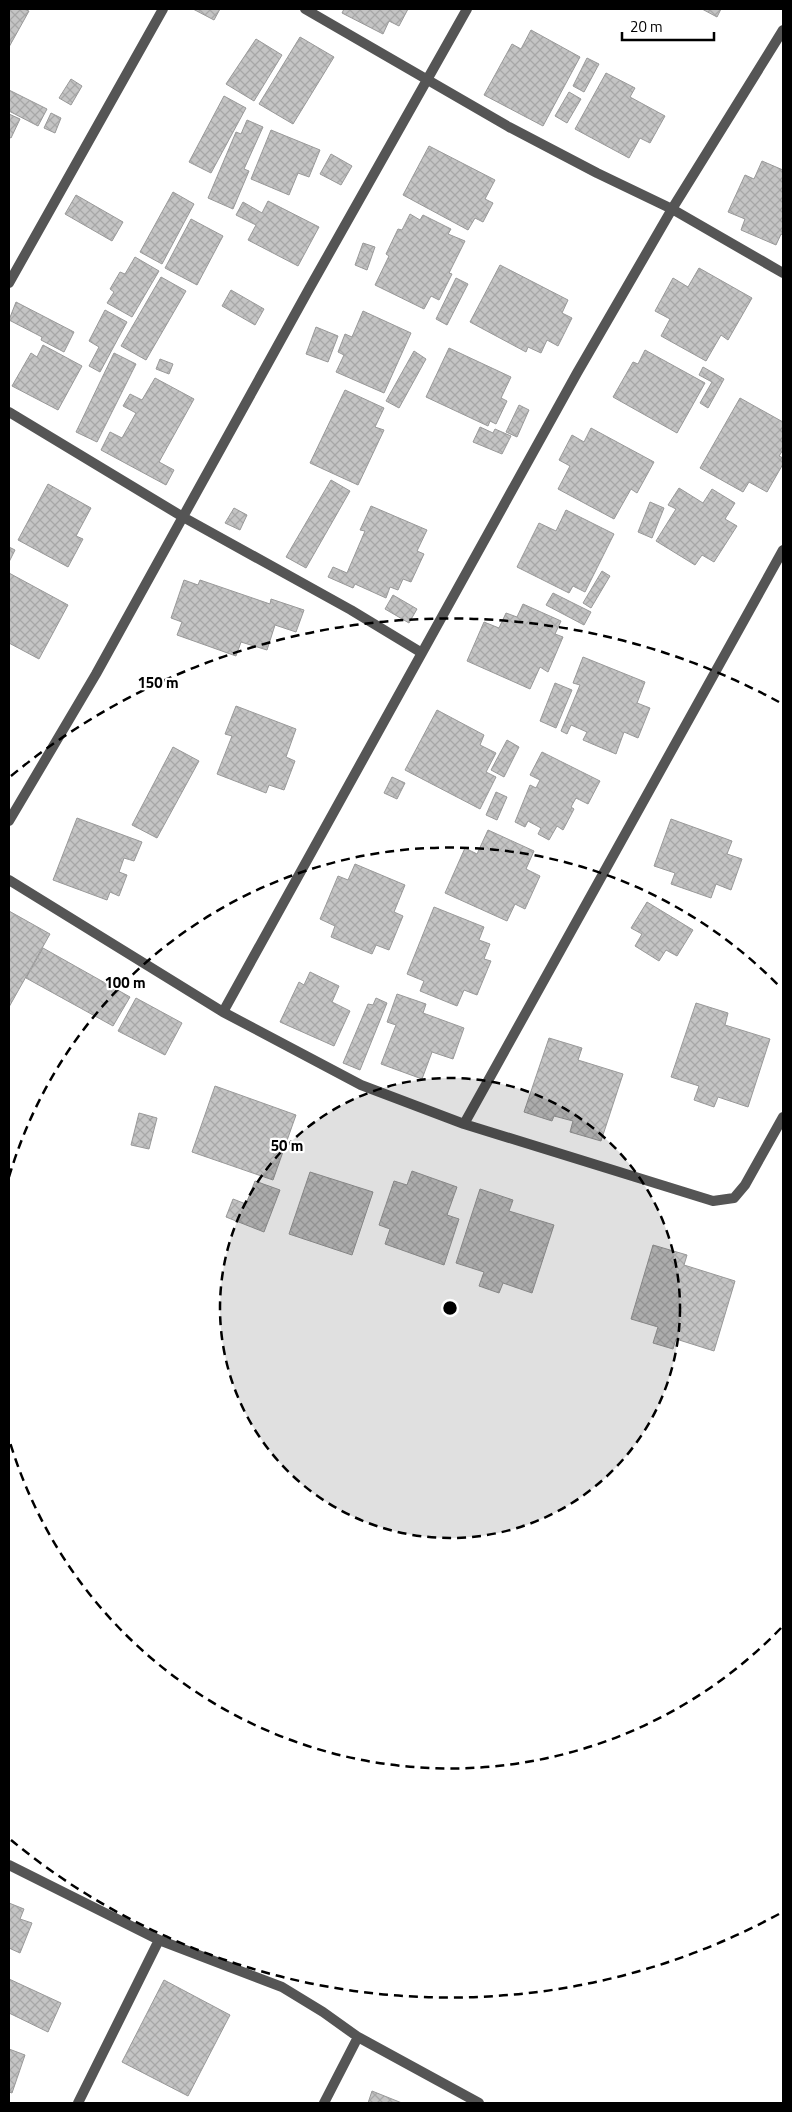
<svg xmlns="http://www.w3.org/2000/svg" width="792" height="2112" viewBox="0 0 792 2112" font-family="'Titillium Web',sans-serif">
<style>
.building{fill:url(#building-cross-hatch);stroke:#999}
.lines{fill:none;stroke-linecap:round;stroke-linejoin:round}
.minor{stroke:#555;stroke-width:10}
.ring{fill:none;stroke:#000;stroke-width:2.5;stroke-dasharray:9 6}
.centre{fill:#000;stroke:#fff;stroke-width:2.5}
.ring-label{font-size:15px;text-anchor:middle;font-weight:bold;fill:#000;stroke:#fff;stroke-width:4.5;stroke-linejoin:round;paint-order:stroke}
</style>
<defs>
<pattern id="building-cross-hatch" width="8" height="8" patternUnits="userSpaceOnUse" patternTransform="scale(1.25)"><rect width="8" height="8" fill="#c4c4c4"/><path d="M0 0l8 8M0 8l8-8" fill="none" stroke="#a7a7a7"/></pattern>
</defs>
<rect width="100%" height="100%" fill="#fff"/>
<path class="building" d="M9 9H24L29 11 9 47Z
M193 9H220L214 20Z
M344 9H408L399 26 389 21 383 34 342 13Z
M702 9H721L717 17Z
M531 30 580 57 543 126 484 95 512 44 521 49Z
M300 37 334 57 293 124 259 104Z
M256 39 282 55 254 101 226 84Z
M587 58 599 64 584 92 573 86Z
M606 73 635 88 630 97 665 116 650 143 640 138 629 158 575 129Z
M71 79 82 86 71 105 59 98Z
M9 90 47 109 38 126 9 111Z
M569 92 581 99 567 123 555 116Z
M224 96 246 108 211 173 189 162Z
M51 113 61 118 55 133 44 128Z
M9 114 20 119 11 138 9 137Z
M247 120 263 127 244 169 249 171 233 209 208 198 236 132 241 134Z
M271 130 320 150 309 177 298 173 289 195 251 179Z
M429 146 495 180 485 199 493 203 483 222 475 218 468 230 403 195Z
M331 154 352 166 341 185 320 174Z
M762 161 783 170V235L781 234 776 245 741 230 745 219 728 212 745 175 754 179Z
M173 192 194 204 162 264 140 252Z
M76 195 123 222 112 241 65 214Z
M268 201 319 227 298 266 248 240 256 225 236 215 243 202 262 213Z
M410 214 420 220 423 215 451 229 448 234 465 241 449 273 452 274 439 300 431 296 424 309 375 285 389 256 386 254 398 229 402 230Z
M191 219 223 236 197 285 165 268Z
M363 243 375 247 367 270 355 265Z
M135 257 159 271 132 317 107 303 114 292 110 289 120 272 125 274Z
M500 265 568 300 562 313 572 318 558 346 547 340 541 353 528 347 526 352 470 322Z
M699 268 752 298 728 340 721 335 706 361 661 336 670 319 655 311 673 278 688 287Z
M161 277 186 291 146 360 121 346Z
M456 278 468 284 447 325 436 319Z
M231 290 264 309 255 325 222 306Z
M16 302 74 332 64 352 41 340 42 337 9 320Z
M105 310 127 322 100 372 89 366 99 347 89 341Z
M363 311 411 333 384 393 336 372 344 355 338 352 345 334 352 337Z
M316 327 338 336 328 362 306 354Z
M43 345 82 366 58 410 12 386 31 353 37 357Z
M449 348 511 377 501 398 507 401 496 424 490 421 488 426 426 397Z
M645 350 705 383 677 433 613 397 633 362 638 364Z
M414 351 426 359 399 408 386 401Z
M114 353 136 364 97 442 76 432Z
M160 359 173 364 169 374 156 369Z
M703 367 724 379 708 408 700 403 712 382 699 375Z
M155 378 194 399 159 462 174 470 166 485 101 450 110 432 122 438 136 413 123 406 130 394 142 400Z
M345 390 384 408 375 427 384 430 358 485 310 463Z
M740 398 783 422V450L779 456 783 458V464L767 492 749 482 743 492 700 468Z
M519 405 529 410 517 437 506 432Z
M480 427 493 433 495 429 511 436 502 454 473 442Z
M591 428 654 462 637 493 631 489 614 519 558 489 570 466 559 460 572 435 584 442Z
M331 480 350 491 306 568 286 557Z
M48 484 91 508 76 536 83 539 68 567 18 540Z
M679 488 703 503 712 489 735 503 725 519 737 526 714 562 702 555 695 565 656 541 676 509 668 505Z
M650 502 664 508 652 538 638 532Z
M371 506 427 530 417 551 424 554 411 582 403 579 398 590 390 587 386 598 355 584 353 588 328 577 333 567 347 573 365 531 360 530Z
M234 508 247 515 240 530 225 523Z
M566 510 614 534 585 592 573 586 569 593 517 567 539 523 556 531Z
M9 547 15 550 9 562Z
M602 571 610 576 591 608 583 603Z
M9 573 68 605 39 659 9 643Z
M184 580 198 585 200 580 270 604 271 599 304 610 296 632 275 625 267 650 241 642 236 656 177 635 182 622 171 618Z
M553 593 591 612 584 625 546 605Z
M393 595 417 609 409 623 385 609Z
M523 604 561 621 555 634 563 637 548 672 540 667 530 689 467 661 484 622 499 628 506 613 517 617Z
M583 657 645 682 637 703 650 708 638 738 624 732 616 754 583 740 587 732 571 725 567 734 561 731 580 685 573 683Z
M555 683 572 690 556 728 540 721Z
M236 706 296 729 286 757 295 761 284 790 269 785 266 793 217 774 232 736 225 734Z
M437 710 484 735 480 745 496 753 486 772 496 777 480 809 405 770Z
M507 740 519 747 504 777 491 770Z
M173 747 199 761 157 838 132 825Z
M542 752 600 781 588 804 576 798 571 807 574 809 563 830 557 826 549 840 538 834 541 828 528 821 525 827 515 822 530 785 536 788 540 780 530 775Z
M392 777 405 783 397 799 384 793Z
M496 792 507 797 497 820 486 815Z
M77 818 142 842 134 861 124 858 119 872 127 875 119 896 110 892 107 900 53 880Z
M671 819 732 841 727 854 742 859 731 890 716 884 711 898 671 884 675 873 654 866Z
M488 830 534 851 526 869 540 876 525 909 515 904 507 921 445 893 465 848 477 854Z
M355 864 405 885 394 912 403 916 389 950 376 945 372 954 331 937 335 926 320 919 338 876 348 880Z
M647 902 693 930 677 956 666 950 659 961 635 946 642 934 631 928Z
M434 907 484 927 479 940 490 944 484 959 491 961 477 995 464 990 457 1006 420 991 424 981 407 974Z
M9 911 50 934 9 1007Z
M43 948 130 997 113 1026 26 978Z
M310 972 339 986 332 1002 350 1011 334 1046 280 1022 299 982 304 985Z
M397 994 426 1004 423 1013 464 1028 453 1059 432 1052 422 1079 381 1064 396 1025 387 1022Z
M136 998 182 1023 165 1055 118 1031Z
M376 998 387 1003 360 1070 343 1063 368 1004 373 1005Z
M696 1003 728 1013 725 1025 770 1039 748 1107 718 1097 714 1107 694 1100 699 1086 671 1077Z
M549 1038 582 1048 578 1060 623 1074 601 1141 570 1132 573 1121 554 1116 552 1121 524 1112Z
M215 1086 296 1115 273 1180 192 1152Z
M139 1113 157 1118 149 1149 131 1145Z
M412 1171 457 1187 447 1215 459 1219 444 1265 385 1244 390 1229 379 1225 394 1181 407 1185Z
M310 1172 373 1192 352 1255 289 1234Z
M255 1181 280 1190 264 1232 226 1217 233 1199 246 1204Z
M480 1189 513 1200 509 1211 554 1225 532 1293 503 1283 499 1293 479 1286 484 1272 456 1263Z
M653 1245 687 1255 684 1265 735 1281 714 1351 676 1339 673 1349 653 1343 658 1327 631 1319Z
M9 1903 24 1909 20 1919 32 1923 20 1953 9 1948Z
M9 1979 61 2003 48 2032 9 2013Z
M164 1980 230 2015 188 2096 122 2062Z
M9 2049 25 2055 12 2093 9 2092Z
M372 2091 402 2103H368Z"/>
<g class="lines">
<path class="minor" d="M305 9 509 127 597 173 672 209 783 273
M9 283 163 9
M9 412 183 517 351 610 422 653
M9 821 96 674 309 289 467 9
M9 880 223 1012 361 1085 464 1124 713 1201 734 1198 745 1185 783 1117
M223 1012 577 373 672 209 783 30
M464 1124 783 550
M9 1865 159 1940 282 1987 323 2012 358 2037 324 2103
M358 2037 479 2103
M78 2103 159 1940"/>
</g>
<circle cx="450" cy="1308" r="230" fill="#000" fill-opacity=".12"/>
<g class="ring">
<circle cx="450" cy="1308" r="230"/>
<path d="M781 1628A460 460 0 0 1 9 1439M9 1177A460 460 0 0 1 781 988"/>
<path d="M779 1914A690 690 0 0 1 11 1840M11 776A690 690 0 0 1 779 702"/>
</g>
<circle cx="450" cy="1308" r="8" class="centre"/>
<g class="ring-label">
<text x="158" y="688">150 m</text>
<text x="125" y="988">100 m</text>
<text x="287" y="1151">50 m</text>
</g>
<rect width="792" height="2112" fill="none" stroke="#000000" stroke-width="20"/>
<path d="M622 32v8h92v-8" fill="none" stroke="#000000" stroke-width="2.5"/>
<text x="630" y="32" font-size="15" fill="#000000" stroke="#ffffff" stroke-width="4" paint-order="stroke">20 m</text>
</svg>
